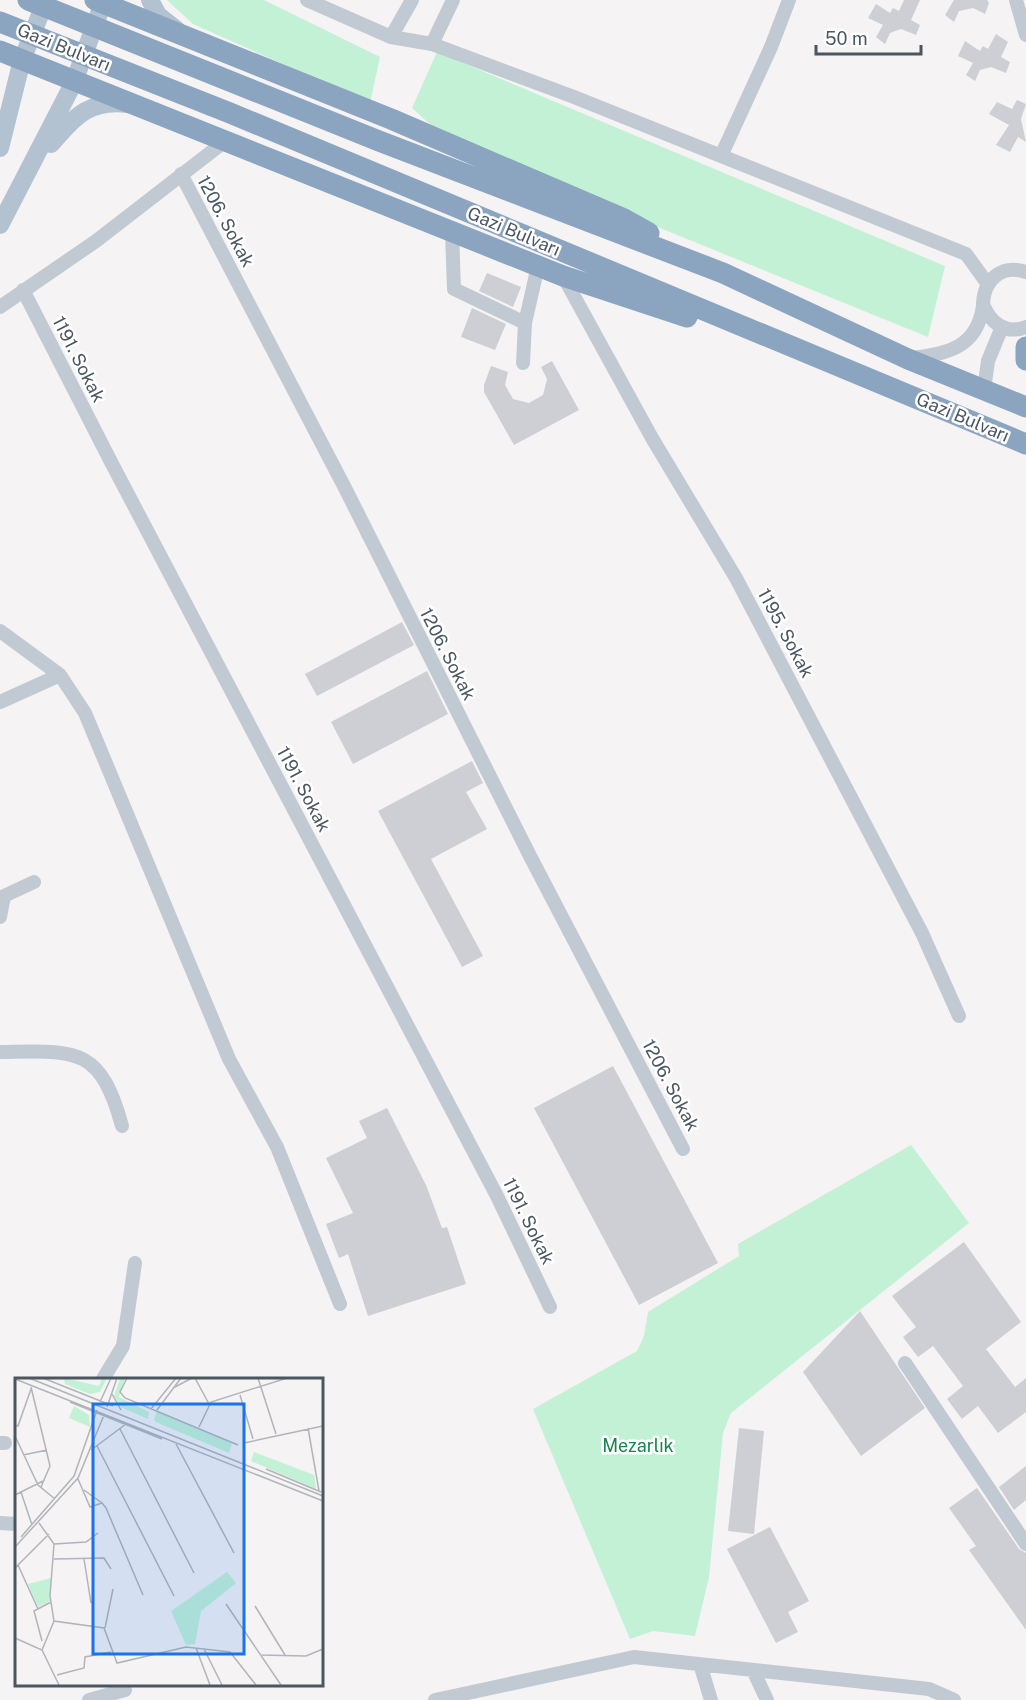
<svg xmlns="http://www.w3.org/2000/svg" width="1026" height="1700" viewBox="0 0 1026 1700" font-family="'Public Sans',sans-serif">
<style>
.green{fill:#c3f1d5}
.building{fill:#cdcfd5}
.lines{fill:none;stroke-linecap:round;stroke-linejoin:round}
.minor{stroke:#c1cad2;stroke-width:14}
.major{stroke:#b3c2d1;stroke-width:18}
.highway{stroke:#8ba5c1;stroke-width:21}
.labels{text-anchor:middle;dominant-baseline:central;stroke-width:5;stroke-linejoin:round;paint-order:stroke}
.street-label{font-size:18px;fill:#4a5661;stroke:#fff}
.park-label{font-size:18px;fill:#17864f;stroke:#fff}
.inset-road{fill:none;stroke:#b1b4b9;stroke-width:1.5}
.view{fill:#1a73e8;fill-opacity:0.15;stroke:#1a73e8;stroke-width:3}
.inset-edge{fill:none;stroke:#4a5661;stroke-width:3}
</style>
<rect width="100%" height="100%" fill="#f5f3f3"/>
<path class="green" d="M167 0H264L380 57 370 103 193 24Z
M437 52 945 266 928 337 552 184 442 135 412 108Z
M911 1145 969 1223 731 1413 723 1433 709 1577 695 1636 653 1631 630 1639 533 1409 637 1351 644 1336 648 1312 739 1256 738 1244Z"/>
<path class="building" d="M904 0H920L911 20 920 25 916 35 901 29 890 33 885 44 876 37 883 25 868 18 876 4 890 13 893 8 899 11Z
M954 0H987L989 3 985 14 973 8 959 11 954 22 945 15Z
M996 34 1008 42 1001 57 1010 62 1006 73 991 67 980 70 975 81 966 75 973 63 958 56 965 41 980 51 983 46 988 49Z
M1017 100 1026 104 1021 119 1026 142 1018 137 1010 152 996 145 1009 125 989 114 997 102 1012 109Z
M487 273 521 287 513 307 479 291Z
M472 308 506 324 495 350 461 337Z
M552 361 579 410 514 445 484 392V385L491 366 508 372 505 385 513 399 529 403 543 395 547 379 541 367Z
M402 622 414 645 317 696 305 674Z
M427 671 448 714 353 764 331 722Z
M472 761 483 783 466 792 487 829 431 859 483 956 462 967 378 811Z
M613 1066 718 1263 639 1305 534 1108Z
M387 1108 426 1185 442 1228 447 1227 466 1284 368 1316 348 1254 339 1258 326 1224 353 1213 326 1158 367 1138 359 1121Z
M964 1242 1021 1322 986 1349 1015 1387 1026 1378V1412L998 1433 978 1406 962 1419 947 1399 963 1386 933 1346 918 1357 903 1337 916 1327 892 1296Z
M860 1311 925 1408 861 1456 803 1372Z
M739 1428 764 1431 754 1534 728 1531Z
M1026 1466V1500L1014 1510 999 1487Z
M977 1488 1019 1549 1026 1553V1630L969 1550 976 1546 949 1508Z
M770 1527 809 1601 788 1612 798 1632 776 1643 727 1549Z"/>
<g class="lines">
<path class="minor" d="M307 0 391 37 432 44 574 97 966 254 987 283
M1016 0 1026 35
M391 37 412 0
M432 44 453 0
M721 156 771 47 789 0
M181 174 345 488 530 856 683 1149
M452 232 454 289 525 323
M1026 272C1002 264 984 279 983 304 990 323 1006 335 1026 327
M563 276 652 438 736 578 922 933 959 1016
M23 290 110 460 497 1196 550 1307
M0 307 96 241 224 142
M910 358C947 354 977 348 983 306
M523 363 525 323 538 266
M984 390 988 361 1002 327
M0 631 60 675
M0 702 60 675 85 713 229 1059 277 1147 340 1304
M0 917 4 896 34 882
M0 1052C75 1051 100 1045 122 1126
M905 1363 1026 1544
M103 1379 123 1346 135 1263
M0 1443H5
M0 1523 16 1524
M700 1664 711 1700
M753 1670 767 1700
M89 1700 125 1690
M435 1700 634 1657 929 1689 954 1700"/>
<path class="major" d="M150 0 158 15 177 30
M51 144C75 117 89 99 128 104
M0 148 22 60 46 0
M0 225 74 82 104 0"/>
<path class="highway" d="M28 0 379 141 723 273 908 359 1026 407
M95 0 391 119 624 219 649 233
M0 22 230 113 1026 444
M0 51 563 276 687 317
M1026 347V360"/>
</g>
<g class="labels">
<g class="street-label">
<text transform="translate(64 47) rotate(22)">Gazi Bulvarı</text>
<text transform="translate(226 221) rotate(62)">1206. Sokak</text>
<text transform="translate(514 231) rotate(23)">Gazi Bulvarı</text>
<text transform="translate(79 359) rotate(63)">1191. Sokak</text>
<text transform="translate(963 417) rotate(23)">Gazi Bulvarı</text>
<text transform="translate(786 633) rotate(62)">1195. Sokak</text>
<text transform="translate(448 654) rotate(63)">1206. Sokak</text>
<text transform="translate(304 789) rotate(62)">1191. Sokak</text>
<text transform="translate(671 1085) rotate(62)">1206. Sokak</text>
<text transform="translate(529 1221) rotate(64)">1191. Sokak</text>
</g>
<g class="park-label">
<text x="638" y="1445">Mezarlık</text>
</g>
</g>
<g transform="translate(15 1378)">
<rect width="308" height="308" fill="#f5f3f3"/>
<path d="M49 0 84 8 87 0H92L85 14 75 16 50 6ZM105 0H110L104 19 134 34 133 41 106 29 99 18ZM59 28 74 37 75 49 54 40ZM142 33 217 65 214 75 143 45 139 42ZM239 74 299 97 301 111 236 83ZM212 194 221 205 186 233 180 266 171 267 156 233ZM36 200 35 223 23 229 13 206Z" fill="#c3f1d5"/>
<path class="inset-road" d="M14 0 308 118M28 0 98 28M112 0 105 14 110 20 223 67M180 0 194 26M243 0 261 56M0 1 308 123M16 9 35 88 26 109M158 10 177 0M97 16 106 32M225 17 238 61M55 24 147 61M85 24 96 0M92 29 102 0M136 31 161 0M142 32 166 0M0 47 3 48 16 11M184 49 196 24 272 0M293 50 304 113M105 51 179 195M0 58 23 107 40 121M229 65 308 48M161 66 219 175M82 68 159 218M76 72 111 46M8 77 32 72M251 91 306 114M63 101 75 129 87 125 91 130 128 217M69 112 87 125M6 114 17 147M0 117 28 103M24 145 39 166 35 218 39 243 89 250 102 285 171 269 215 274 241 307M6 159 59 98 82 32M39 166 71 164 83 155M0 169 63 100 89 37M39 181 89 180 96 191M69 181 76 225M3 187 23 231M0 190 34 156M211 226 266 307M240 228 270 277M90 250 98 211M0 260 27 272 44 307M27 263 19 233 36 224M181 270 195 307M189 271 207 307M27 272 39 243M245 277 291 278 308 271M42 297 69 290 70 279 96 274"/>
<path class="view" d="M78 26H229V276H78Z"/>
<rect width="308" height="308" class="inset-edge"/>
</g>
<path d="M816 45v9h105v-9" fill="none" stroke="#4a5661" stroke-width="3"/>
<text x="825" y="45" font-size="18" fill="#4a5661" stroke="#ffffff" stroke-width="4.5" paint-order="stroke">50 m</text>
</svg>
